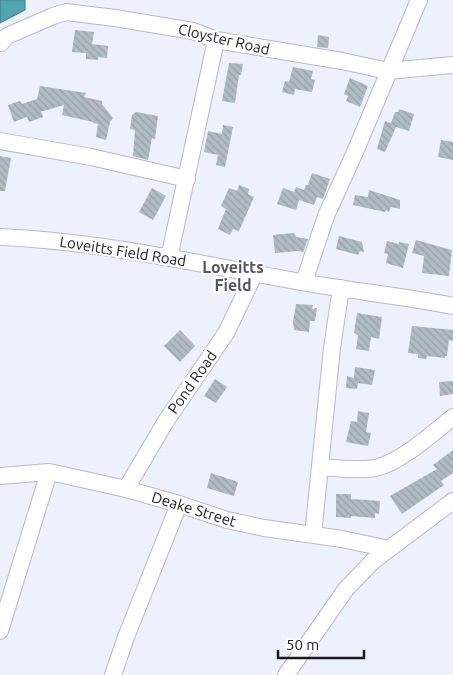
<svg xmlns="http://www.w3.org/2000/svg" width="453" height="675" viewBox="0 0 453 675" font-family="Ubuntu,sans-serif">
<style>
.water{fill:#52a4b0;stroke:#417b84}
.building{fill:url(#building-back-hatch)}
.lines{fill:none;stroke-linecap:round;stroke-linejoin:round}
.minor-casing{stroke:#b6bac5;stroke-width:18}
.minor{stroke:#fff;stroke-width:16}
.labels{text-anchor:middle;dominant-baseline:central;stroke-width:4.5;stroke-linejoin:round;paint-order:stroke}
.street-label{font-size:15px;fill:#191b1f;stroke:#fff}
.neighbourhood-label{font-size:16px;font-weight:bold;fill:#535660;stroke:#fff}
</style>
<defs>
<pattern id="building-back-hatch" width="6" height="6" patternUnits="userSpaceOnUse" patternTransform="scale(1.25)"><rect width="6" height="6" fill="#b0bbc3"/><path d="M-1 5l2 2M0 0l6 6M5-1l2 2" fill="none" stroke="#97a0a7"/></pattern>
</defs>
<rect width="100%" height="100%" fill="#edf1fd"/>
<path class="water" d="M0 0H25V10L0 23Z"/>
<path class="building" d="M75 30 94 32 92 44 108 46 107 58 98 57V60L86 59V53L72 52Z
M318 35 329 37 328 48 317 47Z
M229 63 243 64 241 75H239L235 103 222 101Z
M293 67 313 71 311 79 315 80 312 92 295 89 294 95 282 92 285 81 289 82Z
M350 78 368 86 360 107 346 101 348 96 344 94Z
M40 86 86 93 84 97 102 101V104L113 118 110 122 106 140 96 137 98 124 93 123V122L62 115 64 105 44 111H41L43 117 29 122 27 117 14 122 8 105 20 101 22 104 37 99Z
M399 109 414 114 409 131 396 127 385 152 377 149 385 121 391 123 395 112H398Z
M136 112 158 116 155 139 152 138 148 160 133 156 135 130 130 129 132 115Z
M223 125 233 127 225 167 216 165 218 155 204 152 208 131 222 134Z
M441 140 453 142V160L438 157Z
M0 156 11 158 5 191H0Z
M312 173 330 179 323 199 317 197 314 205 299 200 296 210 277 204 283 188 294 192 296 187 304 190 306 185H308Z
M239 185 249 189 248 194 254 197 239 231 233 229 230 235 218 229 226 209 221 206 229 188 237 191Z
M152 188 166 196 153 220 139 212Z
M369 190 400 200V209L391 207 389 212 386 210 385 212 353 205 355 195 368 197Z
M294 233 296 237 308 239 303 252 297 251 275 253 273 235Z
M339 236 362 242 364 252 360 251 358 255 336 249Z
M416 240 452 250 449 276 422 273 424 256 412 253Z
M387 241 399 244V242L409 244 403 268 386 263 388 254 384 253Z
M296 304 313 305 312 309 317 308 315 321H310L309 332 294 330 293 322Z
M357 313 382 317 379 339 371 337 369 351 356 349 358 335 354 333Z
M412 326 453 330V341L449 340 447 356H445V358L427 356 426 359 418 358V354L408 353Z
M180 330 195 346 180 362 164 346Z
M355 367 375 370 372 385 358 383 357 389 346 388 347 376 354 378Z
M215 379 227 387 216 403 204 396Z
M453 381V394L440 396 439 382Z
M358 411 369 413 366 432 371 433 368 446 346 442 351 421 357 422Z
M453 450V473L441 481 444 485 402 514 390 496 437 469 433 465Z
M211 473 238 482 234 496 207 488Z
M336 494H351V499L380 501 379 514 375 513V518L351 516V518L336 517Z"/>
<g class="lines">
<defs>
<path id="minor" d="M1 43 7 36 53 16 66 12 115 18 193 31 216 40 342 61 388 71 453 65
M0 141 91 157 187 179
M0 237C96 241 190 262 285 279 341 290 397 295 453 306
M169 258 216 40
M304 282 326 216 355 152 419 0
M320 467C338 468 357 471 375 468 400 463 433 433 453 417
M0 476 49 472 59 474 126 489 179 504 227 520 264 528 342 539 389 549
M126 489 166 421 226 333 255 273
M313 535 332 348 341 288
M0 631 49 472
M113 675 126 637 179 504
M286 675 346 589 373 561 453 501"/>
</defs>
<use href="#minor" class="minor-casing"/>
<use href="#minor" class="minor"/>
</g>
<g class="labels">
<g class="street-label">
<text transform="translate(224 39) rotate(13)">Cloyster Road</text>
<text transform="translate(123 251) rotate(9)">Loveitts Field Road</text>
<text transform="translate(192 382) rotate(-55)">Pond Road</text>
<text transform="translate(194 509) rotate(17)">Deake Street</text>
</g>
<g class="neighbourhood-label">
<text x="233" y="267">Loveitts<tspan x="233" dy="18">Field</tspan></text>
</g>
</g>
<path d="M278 650v8h86v-8" fill="none" stroke="#191b1f" stroke-width="2.5"/>
<text x="286" y="650" font-size="15" fill="#191b1f" stroke="#ffffff" stroke-width="4" paint-order="stroke">50 m</text>
</svg>
